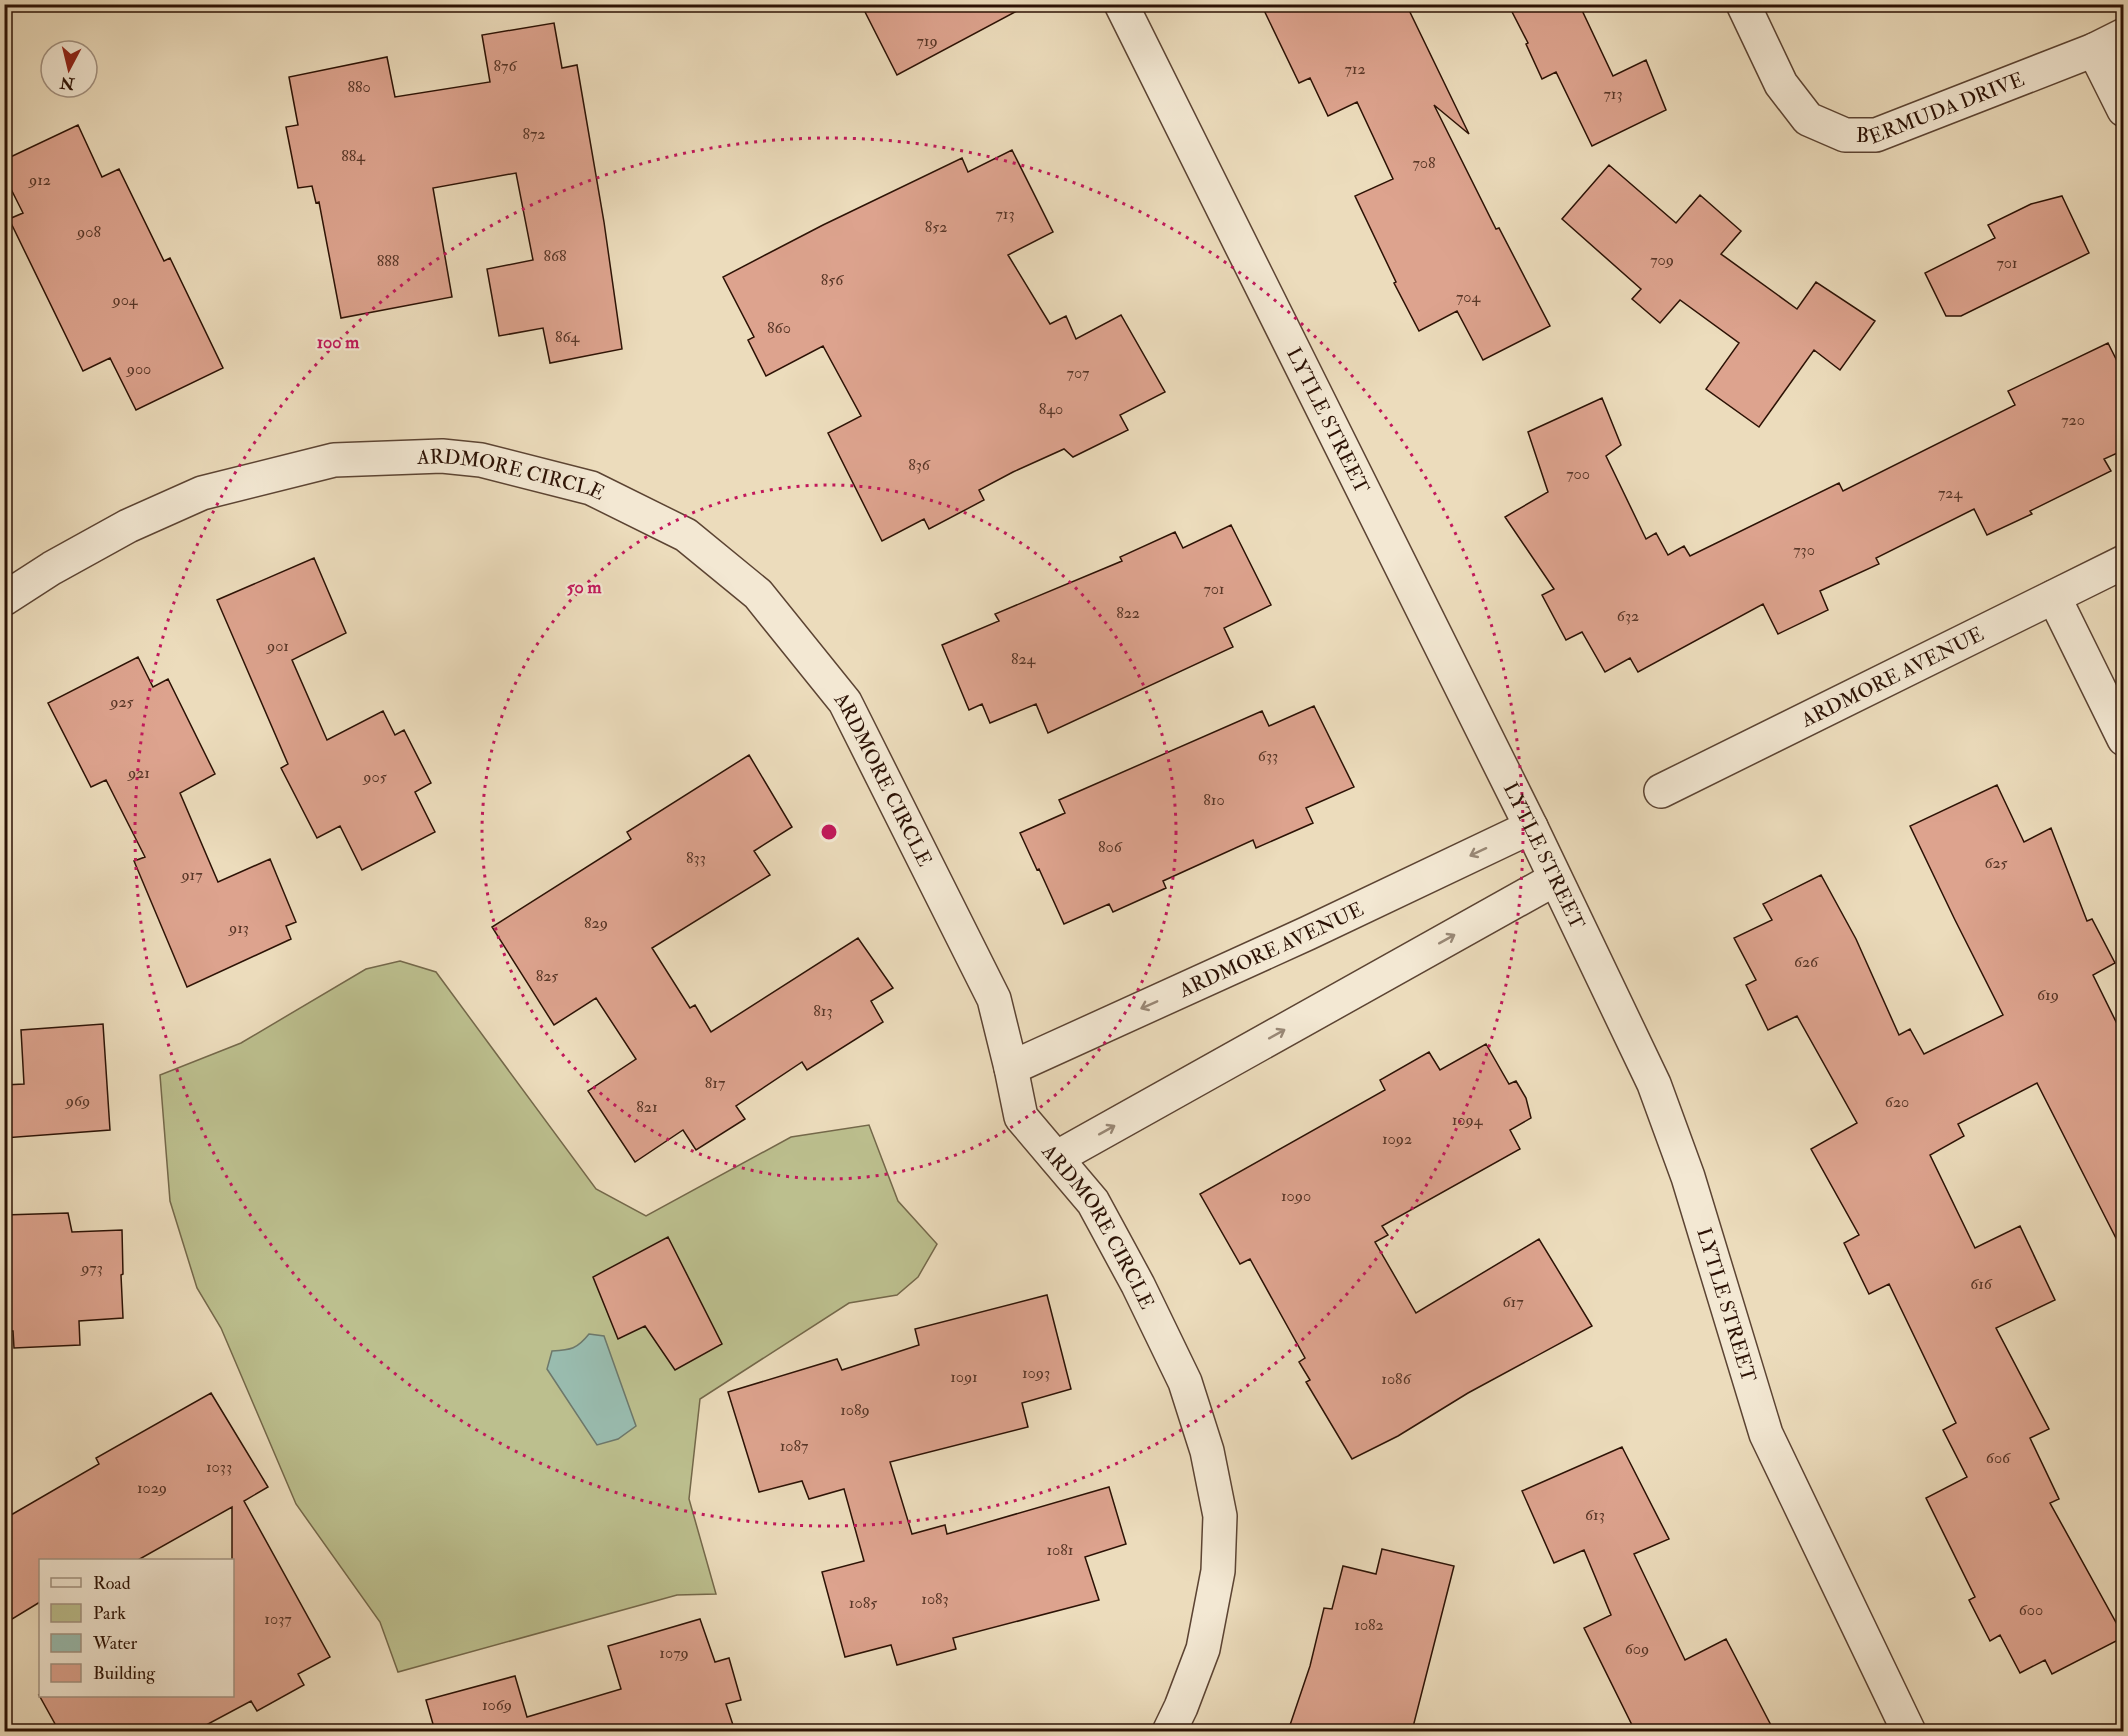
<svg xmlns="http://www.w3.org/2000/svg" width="2128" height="1736" viewBox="0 0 2128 1736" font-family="'IM FELL Double Pica',serif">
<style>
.green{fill:#bcbf8e;stroke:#74684a;stroke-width:1.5}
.water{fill:#99bcaf;stroke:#6d786b;stroke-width:1.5}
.building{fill:#dda38e;stroke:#2c1205;stroke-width:1.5}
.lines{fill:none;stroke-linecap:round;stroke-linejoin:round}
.minor-casing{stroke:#5c4433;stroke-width:36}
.minor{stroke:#f3e8d3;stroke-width:33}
.oneway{stroke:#998876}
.ring{fill:none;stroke:#c2185b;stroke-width:3;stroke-dasharray:3 6}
.labels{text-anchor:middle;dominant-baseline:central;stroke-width:4.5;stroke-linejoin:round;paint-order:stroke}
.number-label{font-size:16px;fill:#583627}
.street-label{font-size:20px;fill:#2c1205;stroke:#f3e8d3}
.centre{fill:#c2185b;stroke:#f3e8d3;stroke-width:3}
.ring-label{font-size:18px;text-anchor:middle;font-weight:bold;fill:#c2185b;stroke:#f3e8d3;stroke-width:4.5;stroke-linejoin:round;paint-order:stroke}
</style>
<rect width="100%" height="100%" fill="#ecdcbc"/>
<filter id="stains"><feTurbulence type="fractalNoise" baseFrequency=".00333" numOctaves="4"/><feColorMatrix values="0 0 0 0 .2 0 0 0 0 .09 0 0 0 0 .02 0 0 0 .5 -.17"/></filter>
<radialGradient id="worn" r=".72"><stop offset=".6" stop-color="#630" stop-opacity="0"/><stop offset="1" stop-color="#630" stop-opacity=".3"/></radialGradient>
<path class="green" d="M400 961 436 972 596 1189 646 1216 791 1137 869 1125 898 1201 937 1244 918 1277 897 1295 849 1303 700 1399 689 1499 716 1594 677 1595 398 1672 380 1622 296 1504 221 1328 197 1288 170 1201 160 1075 241 1043 366 969Z"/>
<path class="water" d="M589 1334 604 1336 636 1426 618 1439 597 1445 547 1369 552 1351C571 1350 577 1349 589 1334Z"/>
<path class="building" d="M861 4H1030L897 75Z
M1261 4H1406L1469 134 1434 105 1496 229 1499 228 1550 326 1483 360 1457 311 1419 331 1394 283 1396 282 1355 196 1393 179 1357 102 1328 116 1310 78 1299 83Z
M1508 4H1579L1613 76 1646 60 1666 110 1592 146 1556 72 1542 79 1526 44 1528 43Z
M554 23 562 68 577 65 604 222 622 349 550 363 543 328 499 336 487 269 533 260 516 173 433 188 452 297 341 318 319 202 316 203 312 186 298 188 286 127 298 125 289 77 387 57 395 97 490 82 482 35Z
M78 125 102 177 119 169 164 261 170 258 223 368 136 410 110 358 83 371 9 219 23 213 4 175V160Z
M1012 150 1053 232 1008 255 1050 324 1066 316 1076 339 1121 315 1165 392 1120 415 1128 430 1073 457 1064 449 1013 472 979 490 984 500 929 529 924 519 882 541 828 433 861 416 823 346 766 376 748 340 754 337 723 277 823 225 962 158 968 172Z
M1609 165 1676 223 1700 195 1741 231 1721 254 1797 309 1816 282 1875 321 1840 370 1814 350 1759 427 1706 389 1739 343 1680 300 1660 323 1632 299 1641 289 1562 219Z
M2062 196 2089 253 1961 316H1946L1925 273 1995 238 1988 225 2031 204Z
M2108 343 2124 375V450L2104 459 2111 471 2030 511 2032 514 1987 535 1974 509 1876 558 1879 564 1820 591 1828 610 1778 634 1763 604 1638 672 1630 658 1605 672 1582 632 1566 640 1542 595 1554 589 1505 517 1548 492 1528 432 1602 398 1621 445 1606 456 1646 539 1656 533 1668 555 1684 546 1690 556 1839 483 1843 491 2015 405 2008 391Z
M1231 525 1271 605 1224 628 1233 647 1048 733 1036 704 990 723 982 704 969 710 942 645 999 621 995 614 1122 561 1120 557 1175 532 1183 548Z
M314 558 346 633 292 660 327 740 383 711 395 735 404 730 431 783 415 792 435 832 362 870 340 826 317 838 281 768 288 764 217 600Z
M138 657 153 687 168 679 215 774 180 793 218 882 270 859 296 922 286 926 291 939 187 987 134 861 145 857 106 780 91 787 48 703Z
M1314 706 1354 787 1306 808 1313 823 1256 848 1253 840 1163 881 1166 888 1113 912 1109 904 1064 924 1039 869 1037 870 1020 833 1065 813 1059 800 1262 711 1269 726Z
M749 755 792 827 754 851 770 875 652 948 690 1008 695 1005 711 1032 858 938 893 988 871 1001 883 1022 807 1070 802 1062 736 1106 745 1119 696 1150 683 1130 635 1162 588 1091 636 1059 596 998 554 1025 492 927 631 839 627 832Z
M1997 785 2024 842 2051 828 2087 921 2092 919 2115 963 2093 975 2124 1038V1254L2037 1083 1958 1124 1964 1136 1930 1155 1975 1248 2020 1226 2055 1300 1996 1328 2049 1429 2030 1438 2059 1499 2050 1503 2124 1637 2052 1674 2045 1660 2020 1673 2000 1635 1990 1641 1969 1600 1975 1597 1926 1498 1967 1477 1943 1430 1956 1423 1889 1284 1869 1294 1844 1243 1859 1235 1811 1149 1857 1123 1797 1016 1768 1030 1746 985 1756 980 1734 938 1772 920 1763 904 1821 875 1856 939 1899 1035 1910 1029 1924 1054 2003 1015 1955 920 1910 826Z
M103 1024 110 1130 4 1138V1085L24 1084 21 1030Z
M1486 1044 1509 1084 1516 1081 1526 1098 1531 1118 1510 1130 1520 1149 1382 1226 1388 1235 1375 1242 1416 1313 1539 1239 1592 1326 1468 1393 1398 1436 1352 1459 1306 1382 1310 1380 1299 1362 1305 1358 1250 1259 1240 1264 1200 1194 1385 1090 1380 1080 1429 1052 1440 1070Z
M68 1213 72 1232 122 1230 123 1274 121 1275 123 1318 79 1321 80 1345 14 1348 13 1331H4V1215Z
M668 1237 722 1344 675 1370 645 1326 618 1339 593 1277Z
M1047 1295 1071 1389 1022 1403 1028 1427 890 1462 912 1534 945 1525 947 1534 1109 1487 1126 1544 1085 1557 1099 1600 953 1638 956 1649 897 1665 891 1645 845 1657 822 1572 864 1561 844 1489 809 1499 802 1481 759 1492 728 1392 837 1359 842 1370 919 1345 915 1329Z
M211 1393 268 1487 244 1501 330 1657 298 1674 304 1685 257 1711 251 1701 195 1731H59L39 1695H232V1507L138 1560H40V1602L4 1624V1519L99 1464 96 1458Z
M1622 1447 1669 1539 1634 1554 1685 1660 1726 1639 1774 1731H1635L1584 1628 1611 1615 1584 1550 1554 1563 1522 1491Z
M1382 1549 1454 1566 1412 1731H1288L1310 1666 1324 1608 1332 1609 1343 1566 1376 1574Z
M700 1619 715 1662 729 1658 741 1700 726 1704 735 1731H435L426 1700 515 1676 527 1717 621 1689 608 1646Z"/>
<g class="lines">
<defs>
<g id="minor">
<path id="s1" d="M1121 4 1531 827 1654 1084 1688 1177 1766 1434 1909 1732"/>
<path id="s2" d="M1743 4 1781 84 1808 119 1845 135H1876L2094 50 2124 35"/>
<path d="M2094 50 2124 110"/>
<path d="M2054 597 2124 739"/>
<path id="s3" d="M4 599 52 568 128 526 202 493 334 460 442 456 481 460 591 488 686 535 758 594 845 702 994 999 1011 1068 1021 1117 1093 1202 1138 1285 1185 1382 1207 1451 1220 1516 1218 1571 1203 1649 1181 1707 1169 1732"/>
<path id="s4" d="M1661 791 2124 562"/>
<path id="s5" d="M1011 1068 1308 933 1531 827"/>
<path d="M1056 1158 1555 879"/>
</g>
</defs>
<use href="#minor" class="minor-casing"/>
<use href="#minor" class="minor"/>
</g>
<defs><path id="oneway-shaft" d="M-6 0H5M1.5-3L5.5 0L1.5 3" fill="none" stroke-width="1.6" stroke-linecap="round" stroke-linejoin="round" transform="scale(1.5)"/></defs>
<g class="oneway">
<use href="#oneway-shaft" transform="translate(1478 852) rotate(155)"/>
<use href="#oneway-shaft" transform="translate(1447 939) rotate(-29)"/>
<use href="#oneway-shaft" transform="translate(1149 1005) rotate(156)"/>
<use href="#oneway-shaft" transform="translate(1277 1034) rotate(-29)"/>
<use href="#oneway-shaft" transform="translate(1107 1130) rotate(-29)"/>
</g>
<g class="ring">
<circle cx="829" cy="832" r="347"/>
<circle cx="829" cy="832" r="694"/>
</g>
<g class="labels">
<g class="number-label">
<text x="927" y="41">719</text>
<text x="505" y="66">876</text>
<text x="1355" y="69">712</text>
<text x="359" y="87">880</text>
<text x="1613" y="94">713</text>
<text x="534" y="134">872</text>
<text x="353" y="156">884</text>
<text x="1424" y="163">708</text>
<text x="40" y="180">912</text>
<text x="1005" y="214">713</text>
<text x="936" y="227">852</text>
<text x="89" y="232">908</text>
<text x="555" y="256">868</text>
<text x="1662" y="260">709</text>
<text x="388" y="261">888</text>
<text x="2007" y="263">701</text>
<text x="832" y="280">856</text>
<text x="1468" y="297">704</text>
<text x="125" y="300">904</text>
<text x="779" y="328">860</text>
<text x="567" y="337">864</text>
<text x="139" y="369">900</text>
<text x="1078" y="373">707</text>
<text x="1051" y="409">840</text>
<text x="2073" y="420">720</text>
<text x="919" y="465">836</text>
<text x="1578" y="474">700</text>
<text x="1950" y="493">724</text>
<text x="1804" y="550">730</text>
<text x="1214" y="589">701</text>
<text x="1128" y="613">822</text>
<text x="1628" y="616">632</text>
<text x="278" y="646">901</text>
<text x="1023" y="659">824</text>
<text x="122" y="702">925</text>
<text x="1268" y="756">633</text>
<text x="139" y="773">921</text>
<text x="375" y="777">905</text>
<text x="1214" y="800">810</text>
<text x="1110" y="847">806</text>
<text x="696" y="858">833</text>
<text x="1996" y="863">625</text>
<text x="192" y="875">917</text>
<text x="596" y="923">829</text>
<text x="239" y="928">913</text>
<text x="1806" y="962">626</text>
<text x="547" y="976">825</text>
<text x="2048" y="995">619</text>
<text x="823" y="1011">813</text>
<text x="715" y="1083">817</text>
<text x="78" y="1101">969</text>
<text x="1897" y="1102">620</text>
<text x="647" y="1107">821</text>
<text x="1467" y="1120">1094</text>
<text x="1397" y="1139">1092</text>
<text x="1296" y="1196">1090</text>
<text x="92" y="1268">973</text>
<text x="1981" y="1284">616</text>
<text x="1513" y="1302">617</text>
<text x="1036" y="1373">1093</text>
<text x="964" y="1377">1091</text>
<text x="1396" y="1379">1086</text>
<text x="855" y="1410">1089</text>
<text x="794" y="1446">1087</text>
<text x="1998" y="1458">606</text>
<text x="219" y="1467">1033</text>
<text x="152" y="1488">1029</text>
<text x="1595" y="1515">613</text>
<text x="1060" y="1550">1081</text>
<text x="935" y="1599">1083</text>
<text x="863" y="1603">1085</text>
<text x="2031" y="1610">600</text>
<text x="278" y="1619">1037</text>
<text x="1369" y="1625">1082</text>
<text x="1637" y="1649">609</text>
<text x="674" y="1653">1079</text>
<text x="497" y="1705">1069</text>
</g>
<g class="street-label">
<text stroke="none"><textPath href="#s2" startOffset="273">BERMUDA DRIVE</textPath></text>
<text stroke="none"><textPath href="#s1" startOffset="465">LYTLE STREET</textPath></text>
<text stroke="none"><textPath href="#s3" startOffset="540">ARDMORE CIRCLE</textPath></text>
<text stroke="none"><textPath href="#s4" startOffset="258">ARDMORE AVENUE</textPath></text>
<text stroke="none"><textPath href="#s3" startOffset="1046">ARDMORE CIRCLE</textPath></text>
<text stroke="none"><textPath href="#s1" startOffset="951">LYTLE STREET</textPath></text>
<text stroke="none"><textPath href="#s5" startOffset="286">ARDMORE AVENUE</textPath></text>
<text stroke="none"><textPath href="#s3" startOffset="1548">ARDMORE CIRCLE</textPath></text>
<text stroke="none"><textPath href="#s1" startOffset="1437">LYTLE STREET</textPath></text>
</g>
</g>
<circle cx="829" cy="832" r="9" class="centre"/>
<g class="ring-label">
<text x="338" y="348">100 m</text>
<text x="584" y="593">50 m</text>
</g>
<rect width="2128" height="1736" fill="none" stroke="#ecdcbc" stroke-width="24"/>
<rect x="6" y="6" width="2116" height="1724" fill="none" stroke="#2c1205" stroke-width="3"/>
<rect x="12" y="12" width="2104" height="1712" fill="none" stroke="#2c1205" stroke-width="1.5"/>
<rect x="39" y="1559" width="195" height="138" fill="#f3e8d3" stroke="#a39281" stroke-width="1.5"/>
<rect x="51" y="1578" width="30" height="9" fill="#f3e8d3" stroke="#a39281" stroke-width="1.5"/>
<text x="93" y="1589" font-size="18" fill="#2c1205">Road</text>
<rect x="51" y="1604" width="30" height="18" fill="#bcbf8e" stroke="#a39281" stroke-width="1.5"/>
<text x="93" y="1619" font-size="18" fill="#2c1205">Park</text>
<rect x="51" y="1634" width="30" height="18" fill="#99bcaf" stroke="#a39281" stroke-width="1.5"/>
<text x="93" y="1649" font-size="18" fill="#2c1205">Water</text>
<rect x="51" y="1664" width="30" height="18" fill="#dda38e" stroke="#a39281" stroke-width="1.5"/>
<text x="93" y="1679" font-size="18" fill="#2c1205">Building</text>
<g transform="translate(69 69) rotate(187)"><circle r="28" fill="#f3e8d3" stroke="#a39281" stroke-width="1.5"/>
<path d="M0-4.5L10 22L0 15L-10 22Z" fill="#8f2418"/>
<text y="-9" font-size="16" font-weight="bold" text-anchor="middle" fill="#2c1205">N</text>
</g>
<rect width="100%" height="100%" filter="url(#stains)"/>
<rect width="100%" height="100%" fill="url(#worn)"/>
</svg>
